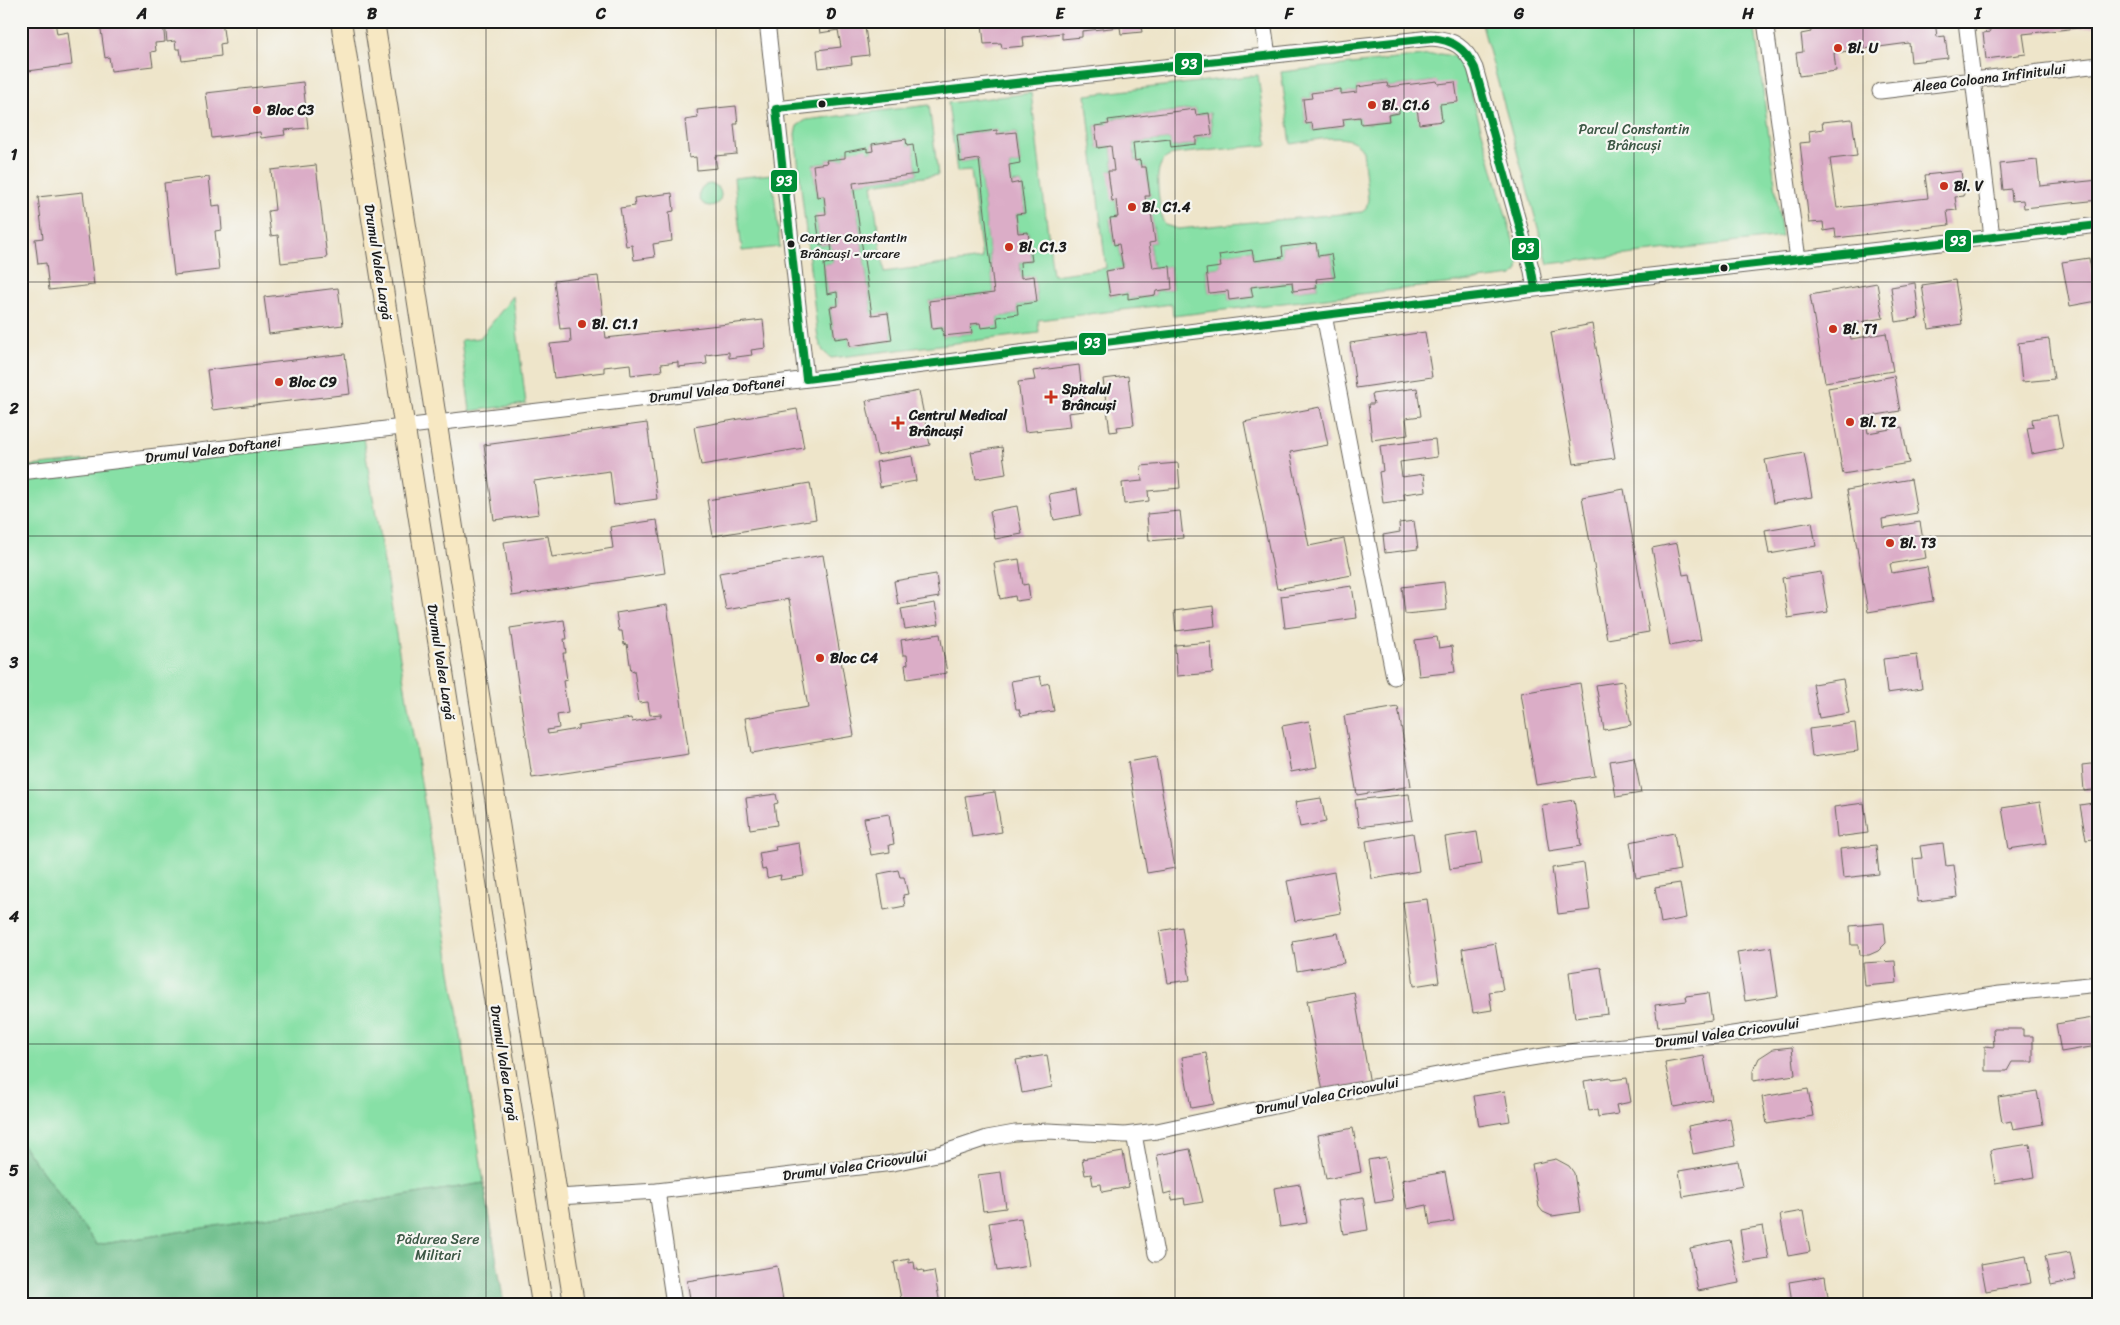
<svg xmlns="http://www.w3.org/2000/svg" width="2120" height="1325" viewBox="0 0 2120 1325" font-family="Sriracha,sans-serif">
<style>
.green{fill:#87e0a6;stroke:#527e61;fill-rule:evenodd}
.forest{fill:#6dbe8b;stroke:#446d54}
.building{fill:#dbadc7}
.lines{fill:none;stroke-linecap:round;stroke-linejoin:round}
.minor-casing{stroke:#666259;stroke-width:17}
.secondary-casing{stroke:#666259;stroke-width:22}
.minor{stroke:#fff;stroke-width:15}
.secondary{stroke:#f7e8c3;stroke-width:20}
.bus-1-casing{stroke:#f6f6f2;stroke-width:11}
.bus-1{stroke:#008d36;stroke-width:8}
.grid{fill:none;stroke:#1c1c1c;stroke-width:1;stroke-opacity:0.55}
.poi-dot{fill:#c8321e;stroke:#f6f6f2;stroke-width:2}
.bus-dot{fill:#1c1c1c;stroke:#f6f6f2;stroke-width:2}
.labels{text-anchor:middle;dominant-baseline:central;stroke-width:4.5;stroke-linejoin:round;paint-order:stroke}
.bus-label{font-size:13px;fill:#1c1c1c;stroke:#f6f6f2;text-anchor:start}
.poi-label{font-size:14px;font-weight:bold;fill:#1c1c1c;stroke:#f6f6f2;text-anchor:start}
.street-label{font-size:14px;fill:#1c1c1c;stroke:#f6f6f2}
.park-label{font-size:14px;fill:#3c5745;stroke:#f6f6f2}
.line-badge{stroke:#f6f6f2;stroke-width:2}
.badge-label{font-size:14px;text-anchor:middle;font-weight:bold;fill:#fff}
.neatline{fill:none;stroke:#1c1c1c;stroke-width:2}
.grid-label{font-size:16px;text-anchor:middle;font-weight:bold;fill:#1c1c1c}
</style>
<rect width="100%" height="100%" fill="#f6f6f2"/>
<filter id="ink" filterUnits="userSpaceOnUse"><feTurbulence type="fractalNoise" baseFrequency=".02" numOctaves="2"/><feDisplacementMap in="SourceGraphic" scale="10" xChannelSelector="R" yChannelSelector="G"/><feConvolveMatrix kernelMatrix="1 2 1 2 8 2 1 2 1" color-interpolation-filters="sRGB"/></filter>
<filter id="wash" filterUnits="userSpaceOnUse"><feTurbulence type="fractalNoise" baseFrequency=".0096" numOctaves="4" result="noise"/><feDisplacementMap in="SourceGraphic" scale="20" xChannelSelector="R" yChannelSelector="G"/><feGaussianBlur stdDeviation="1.12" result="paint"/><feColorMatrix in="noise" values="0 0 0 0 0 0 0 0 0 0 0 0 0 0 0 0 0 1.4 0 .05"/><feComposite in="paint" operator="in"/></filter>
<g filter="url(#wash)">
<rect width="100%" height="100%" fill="#eee5ca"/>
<path class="green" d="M1481 21H1754L1782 237 1548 264Z
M1440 54 1453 56 1463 65 1519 261 1518 270 1513 276 1173 316 1172 304 1038 320 1039 333 831 358 823 351 818 339 795 134 797 126 806 120 929 105 938 175 872 184 884 272 982 259 971 171 957 172 948 103 1031 93 1053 275 1106 268 1086 95 1258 75 1267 145 1174 154C1168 157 1164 158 1161 164 1154 175 1160 206 1162 219L1165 225 1178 229 1362 212 1366 209 1368 199 1363 151C1353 129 1311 141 1291 144L1281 72ZM1437 81 1440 104 1399 109V113L1388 115 1389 121 1362 124 1360 117 1343 119V126L1313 130 1312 123 1306 124 1303 99 1312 98 1311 93 1340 89 1341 94 1357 92V87L1387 83 1388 87ZM1195 109 1196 115 1210 113 1212 135 1196 137V144L1172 147 1170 139 1133 143 1135 161 1140 160 1141 167H1146L1150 196H1145L1147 213H1151L1155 242 1149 243 1153 268 1170 266 1172 289 1156 291 1155 295 1129 299 1128 293 1110 296 1107 271 1123 268 1119 244H1114L1110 219 1118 217 1116 200 1113 201 1109 171H1114L1111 146 1098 148 1095 126 1109 124V119ZM997 130V134L1016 132 1020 163 1009 165 1011 183 1021 182 1025 213 1016 214 1018 233 1028 232 1032 261 1020 262 1021 278 1034 276 1037 302 1017 305 1018 314 997 317 998 326 980 323 971 324 972 333 943 336 941 328 932 329 929 301 994 293 979 159 960 162 957 135ZM906 139 907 146H913L917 174 853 183 872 315 888 313 892 340 850 346 849 337 835 339 830 307 838 306 837 292 827 293 824 264 833 263 831 244 820 245 816 216 826 214 824 196 817 197 813 165 827 163V160L845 158V152L866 149 867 152 873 151 872 144ZM1316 243 1318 256 1331 254 1335 276 1316 279 1317 288 1293 291 1292 282 1251 287 1252 297 1229 300 1228 291 1209 293 1206 269 1221 267 1220 255 1252 250 1254 261 1283 257 1282 247Z
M772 174 780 247 742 251 734 178Z
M699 195a11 11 0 1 1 22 0a11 11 0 1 1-22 0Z
M513 296 526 404 470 411 461 340 480 338Z
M362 432 429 830 484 1183 97 1245 21 1143V467Z"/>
<path class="forest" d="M21 1143 97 1245 484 1183 504 1304H21Z"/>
<g id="blocks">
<path class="building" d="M21 21H55L57 34 68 32 72 65 21 72Z
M106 21H152L153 25 163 23 165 42 155 43 156 51 151 52 153 66 111 71 109 57 105 58 100 23Z
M173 21H222L225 43 220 44 221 56 182 61 180 49H176L175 41 167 42 165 23Z
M818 21H861L862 28 865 27 869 55 851 57 852 64 819 68 817 50 841 47 838 30 820 33Z
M993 21H1172V23L1141 26 1142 32 1121 34 1120 27 1082 31V37L1062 39V33L1023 37 1024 46 1002 48 1001 43 984 44 982 23Z
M1176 21H1201V25L1177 28Z
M1853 21H1935L1937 37 1945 36 1948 58 1911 62 1909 43 1834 53 1836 71 1799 76 1796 53 1803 52 1801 34 1811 32 1810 27Z
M1989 21H2099V39L2096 26 2023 34 2026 54 1986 59 1983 33 1990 32Z
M1437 81 1438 84 1455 82 1458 102 1440 104 1442 121 1419 124 1417 107 1399 109V113L1388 115 1389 121 1361 124 1360 117 1343 119 1344 126 1313 130 1312 123 1306 124 1303 99 1312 98 1311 93 1341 89V94L1357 92V87L1387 83 1388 87Z
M303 82 308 128 284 130 285 135 261 138 260 132 212 138 206 93Z
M736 106 738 124H734L737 154 715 156 717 168 697 170 696 157 689 158 685 120 698 118 697 110Z
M1195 109 1196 115 1209 113 1212 135 1196 137V144L1171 147 1170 139 1133 143 1135 161 1140 160 1141 167H1146L1150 196H1145L1147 213 1151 212 1155 242 1149 243 1153 268 1170 266 1172 289 1156 291 1155 295 1128 299V293L1110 296 1106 271 1123 268 1119 244 1114 245 1110 218 1118 217 1116 200 1112 201 1108 171H1114L1111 146 1098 148 1095 126 1109 124 1108 120Z
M1852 119 1857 156 1830 159 1837 208 1928 198 1925 175 1961 171 1964 196 1955 197 1957 210 1947 211 1949 225 1836 238 1835 229 1824 231 1823 222 1809 223 1800 143 1810 142 1809 131 1823 129 1822 122Z
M997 130V134L1016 132 1020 163 1009 165 1011 184 1021 182 1025 213 1016 214 1018 233 1028 232 1032 261 1020 262 1021 278 1034 276 1037 302 1017 305 1018 314 997 317 998 326 981 328 980 323 971 324 972 333 943 336 942 328 932 329 929 301 994 293 979 159 960 162 957 135Z
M906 139 907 146 913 145 917 174 853 183 872 315 888 313 892 340 850 346 849 337 835 339 830 307 838 306 837 292 827 294 824 264 833 263 831 244 820 245 816 215 826 214 824 196 817 197 813 165 827 163 826 160 845 158V152L867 148V152L873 151 872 144Z
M2037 160 2040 186 2099 180V200L2024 208 2023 200 2012 201 2011 189 2003 190 2000 164Z
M316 165 327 258 281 263 278 235 271 236 268 211 275 210 271 170Z
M209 177 212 206 220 205 222 230 215 231 219 270 174 275 164 183Z
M83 192 94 285 49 290 46 263 38 264 35 239 43 238 38 197Z
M672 193 674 211 669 212 672 241 653 244 655 257 634 260 632 245 626 246 620 208 635 206 634 198Z
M1316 243 1318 256 1331 254 1335 277 1316 279 1317 288 1293 291 1292 282 1251 287 1253 297 1229 300 1228 291 1209 293 1206 269 1221 267 1219 255 1252 250 1254 261 1283 257 1282 247Z
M2089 258 2097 301 2070 306 2062 262Z
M598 276 606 338 763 320 766 348 751 350 752 355 729 358V352L706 355 707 364 678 367V362L661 364 662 371 631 375 630 364 604 367V372L554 378 550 344 571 342 570 328 560 329 554 281Z
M1955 280 1962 324 1929 329 1922 285Z
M1877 283 1883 318 1848 324 1851 339 1886 333 1893 371 1825 382 1810 295Z
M1915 283 1919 318 1896 322 1891 287Z
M338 288 343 325 269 334 264 297Z
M1592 324 1615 458 1574 464 1551 332Z
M1425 332 1432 377 1356 388 1350 343Z
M2049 339 2054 379 2022 382 2018 343Z
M345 354 350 394 212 410 207 370Z
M1079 365 1084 411 1068 413 1070 427 1025 432 1018 382 1035 380 1033 371Z
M1128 376 1134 425 1117 427 1118 431 1110 432 1103 379Z
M1894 376 1900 411 1865 417 1868 433 1902 427 1909 463 1843 474 1828 388Z
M1417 388 1421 416 1406 418 1408 435 1372 440 1368 404H1374L1372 394Z
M919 391 930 445 877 455 866 401Z
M1320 407 1328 445 1290 452 1309 546 1344 539 1352 575 1277 589 1244 422Z
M797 409 804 448 701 465 694 427Z
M2057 415 2063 448 2032 454 2027 428 2033 427 2032 419Z
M647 423 657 499 614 505 610 471 534 481 539 514 494 520 484 445Z
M1435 439 1437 457 1400 462 1402 477 1424 474 1426 491 1404 494 1405 500 1383 503 1379 472 1383 471 1380 446Z
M1002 447 1006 474 976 479 971 452Z
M1804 453 1812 497 1773 503 1765 460Z
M912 456 916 481 880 487 876 462Z
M1178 463 1180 488 1148 491 1149 501 1124 504 1122 483 1142 481 1141 466Z
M1911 479 1917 513 1882 519 1883 528 1920 522 1926 558 1890 564 1892 573 1927 567 1933 601 1868 612 1847 490Z
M810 483 816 519 713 536 707 500Z
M1077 489 1081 515 1054 520 1049 494Z
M1624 489 1649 632 1607 639 1582 497Z
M1017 506 1022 534 995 539 990 511Z
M1180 511 1183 538 1149 541 1147 514Z
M657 520 665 573 512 596 504 542 548 536 552 557 582 553 613 548 610 527Z
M1414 521 1418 549 1385 553 1383 535 1400 532 1399 523Z
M1812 522 1816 546 1769 554 1765 530Z
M1677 543 1683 575 1689 574 1701 640 1670 646 1652 548Z
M823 555 854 736 751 753 745 718 808 707 789 599 726 610 719 573Z
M1019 559 1023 585 1028 584 1030 599 1016 601 1015 596 1000 599 994 563Z
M1821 572 1828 612 1788 618 1782 578Z
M936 574 939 597 898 604 894 581Z
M1444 582 1447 610 1405 614 1402 587Z
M1352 586 1357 618 1285 628 1281 596Z
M935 603 939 624 905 629 901 609Z
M667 605 689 754 532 778 510 628 564 620 567 639H564L566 653H563L567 680 563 681 568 713 557 715 559 728 547 730 548 734 578 729V726L631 718 632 722 661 717V714L650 715 648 702 639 703 634 670 631 671 627 644 624 645 622 631H619L616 613Z
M1213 606 1215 626 1176 631 1174 611Z
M940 634 947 673 907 679 905 665 908 664 907 655H903L901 640Z
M1437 637 1439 648 1452 646 1455 672 1419 676 1415 640Z
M1211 642 1213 673 1177 676 1175 645Z
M1917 655 1922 688 1887 693 1883 659Z
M1040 676 1042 685 1049 683 1054 711 1021 716 1019 709H1016L1011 681Z
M1843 679 1849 713 1819 718 1813 684Z
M1623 681 1631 725 1604 730 1596 685Z
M1580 683 1595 776 1536 785 1521 693Z
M1398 707 1411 786 1357 795 1344 716Z
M1309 721 1317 767 1291 772 1282 726Z
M1855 723 1858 751 1812 757 1809 729Z
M1156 757 1175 868 1147 873 1128 762Z
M1634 757 1641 793 1616 797 1610 761Z
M2099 763V789L2084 791 2082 765Z
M995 792 1002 832 972 837 965 796Z
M776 794 778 803 774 804 777 825 750 829 746 798Z
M1409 794 1413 820 1359 827 1355 800Z
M1321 798 1326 822 1300 827 1295 802Z
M1574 800 1581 846 1549 851 1542 805Z
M2040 802 2047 843 2009 849 2002 808Z
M2099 802V838L2086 840 2080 805Z
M1864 803 1868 833 1837 837 1834 807Z
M889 814 894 844 889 845 890 852 871 855 864 818Z
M1477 832 1482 864 1450 869 1445 837Z
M1413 833 1419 871 1372 879 1366 841Z
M1674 833 1680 870 1636 878 1630 842Z
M799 843 804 876 780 880 781 875 767 878 766 869 762 870 759 853 776 850 775 847Z
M1943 843 1946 866 1954 865 1958 897 1918 902 1913 859 1922 858 1920 846Z
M1876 845 1879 874 1843 878 1840 849Z
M1584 863 1590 910 1558 914 1552 868Z
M898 870 900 877H904L908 894 903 895 905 906 884 910 878 874Z
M1334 872 1341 913 1295 921 1287 881Z
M1680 883 1686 918 1661 923 1655 887Z
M1427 899 1439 982 1414 986 1403 902Z
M1884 923 1886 943 1878 951 1869 955H1860L1859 945H1851L1850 926Z
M1182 927 1190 980 1168 983 1159 931Z
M1338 933 1344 963 1297 971 1292 941Z
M1495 943 1503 990 1489 992 1492 1010 1473 1013 1462 949Z
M1771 947 1778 996 1745 1001 1737 952Z
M1895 961 1897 983 1865 986 1863 963Z
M1601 967 1608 1014 1575 1018 1569 972Z
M1354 992 1370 1084 1323 1092 1307 1001Z
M1708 993 1712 1020 1658 1027 1655 1005 1687 1001 1686 996Z
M2093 1018 2097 1046 2061 1052 2056 1024Z
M1993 1029H2023V1036H2033V1062H2012L2007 1071H1985V1046L1994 1047Z
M1792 1047 1795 1075 1753 1081V1071L1759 1058 1773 1049Z
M1206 1053 1214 1104 1191 1108 1182 1057Z
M1047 1055 1052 1087 1022 1093 1016 1060Z
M1704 1056 1712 1100 1674 1107 1665 1063Z
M1610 1077 1611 1080 1627 1078 1631 1102 1616 1105 1618 1114 1598 1117 1597 1110 1589 1111 1584 1081Z
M1808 1089 1813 1116 1767 1124 1762 1097Z
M1505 1091 1510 1121 1479 1126 1474 1096Z
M2037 1091 2043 1124 2013 1129 2011 1121 2002 1123 1998 1097Z
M1730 1118 1735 1146 1693 1154 1688 1126Z
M1353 1128 1361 1172 1326 1179 1318 1135Z
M2030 1144 2035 1177 1995 1183 1990 1150Z
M1190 1149 1203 1202 1185 1205 1184 1198 1172 1200 1171 1192 1164 1194 1157 1155Z
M1123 1152 1129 1187 1102 1192 1101 1184 1093 1185 1091 1174 1085 1175 1082 1159Z
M1386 1157 1393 1200 1375 1203 1368 1160Z
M1556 1159 1569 1166 1574 1173 1580 1212 1552 1216 1543 1212 1539 1207 1532 1164Z
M1738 1161 1743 1186 1683 1197 1679 1171Z
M1001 1172 1006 1208 983 1211 978 1175Z
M1445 1172 1454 1221 1430 1225 1427 1205 1407 1209 1402 1180Z
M1300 1184 1307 1223 1280 1227 1274 1188Z
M1363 1197 1368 1230 1343 1234 1338 1201Z
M1803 1211 1810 1252 1788 1256 1780 1215Z
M1021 1218 1029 1266 997 1271 989 1223Z
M1763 1226 1769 1259 1745 1263 1740 1230Z
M1730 1240 1739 1283 1698 1291 1690 1248Z
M2070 1252 2076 1280 2051 1285 2045 1256Z
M2026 1256 2031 1283 1986 1291 1981 1264Z
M909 1259V1263L914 1262 915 1269H918V1271L923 1270 924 1273 934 1271 940 1304H902L894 1262Z
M777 1266 783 1300 760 1304H691L687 1281Z
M1825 1276 1829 1304H1792L1789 1282Z"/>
</g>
</g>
<g filter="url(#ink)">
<use href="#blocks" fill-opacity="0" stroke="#666259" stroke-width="1"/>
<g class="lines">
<defs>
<path id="minor" d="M767 21 806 379
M1263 21 1268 56
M1765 21 1798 259
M1966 21 1992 237
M1880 91 2099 65
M776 109 1431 38C1453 39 1466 47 1475 68L1532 271 1535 289
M1324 315 1394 677
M21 472 834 376 1535 289 2099 225
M1134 1134 1156 1254
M657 1191 674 1304
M558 1197 657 1191 893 1163 942 1153 987 1138 1015 1133 1048 1131 1125 1135 1157 1131 1298 1101 1507 1062 1568 1052 1726 1035 2000 994 2099 984"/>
<path id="secondary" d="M341 21 542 1304
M374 21 574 1304"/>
</defs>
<use href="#minor" class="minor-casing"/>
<use href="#secondary" class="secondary-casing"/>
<use href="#minor" class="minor"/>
<use href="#secondary" class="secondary"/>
<defs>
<path id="bus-1" d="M1431 38C1453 40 1465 48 1475 68L1532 271 1535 289 806 379 776 109Z
M1535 289 2099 225"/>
</defs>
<use href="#bus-1" class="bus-1-casing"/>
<use href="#bus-1" class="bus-1"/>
</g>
</g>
<path class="grid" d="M257 21V1304M486 21V1304M716 21V1304M945 21V1304M1175 21V1304M1404 21V1304M1634 21V1304M1863 21V1304M21 282H2099M21 536H2099M21 790H2099M21 1044H2099"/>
<g class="poi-dot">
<circle cx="1838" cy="48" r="5"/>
<circle cx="1372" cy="105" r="5"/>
<circle cx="257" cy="110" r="5"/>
<circle cx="1944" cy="186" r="5"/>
<circle cx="1132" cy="207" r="5"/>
<circle cx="1009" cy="247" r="5"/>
<circle cx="582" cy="324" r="5"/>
<circle cx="1833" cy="329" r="5"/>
<circle cx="279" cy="382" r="5"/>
<path d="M1048.5 389.5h5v5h5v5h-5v5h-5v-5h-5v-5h5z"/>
<circle cx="1850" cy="422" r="5"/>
<path d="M895.5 415.5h5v5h5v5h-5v5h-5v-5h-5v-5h5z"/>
<circle cx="1890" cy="543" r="5"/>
<circle cx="820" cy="658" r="5"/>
</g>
<g class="bus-dot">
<circle cx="822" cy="104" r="4.5"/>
<circle cx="791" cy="244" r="4.5"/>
<circle cx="1724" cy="268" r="4.5"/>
</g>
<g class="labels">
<g class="bus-label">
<text x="800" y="237">Cartier Constantin<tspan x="800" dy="16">Brâncuși - urcare</tspan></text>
</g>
<g class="poi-label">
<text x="1848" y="48">Bl. U</text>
<text x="1382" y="105">Bl. C1.6</text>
<text x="267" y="110">Bloc C3</text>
<text x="1954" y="186">Bl. V</text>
<text x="1142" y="207">Bl. C1.4</text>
<text x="1019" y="247">Bl. C1.3</text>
<text x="592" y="324">Bl. C1.1</text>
<text x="1843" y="329">Bl. T1</text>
<text x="289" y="382">Bloc C9</text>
<text x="1062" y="389">Spitalul<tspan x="1062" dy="16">Brâncuși</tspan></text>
<text x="909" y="415">Centrul Medical<tspan x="909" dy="16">Brâncuși</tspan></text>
<text x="1860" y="422">Bl. T2</text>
<text x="1900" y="543">Bl. T3</text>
<text x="830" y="658">Bloc C4</text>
</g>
<g class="street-label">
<text transform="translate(1989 78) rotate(-7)">Aleea Coloana Infinitului</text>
<text transform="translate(378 262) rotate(81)">Drumul Valea Largă</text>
<text transform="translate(717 390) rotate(-7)">Drumul Valea Doftanei</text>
<text transform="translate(213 450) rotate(-7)">Drumul Valea Doftanei</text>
<text transform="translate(441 662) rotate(81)">Drumul Valea Largă</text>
<text transform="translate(1727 1033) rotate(-8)">Drumul Valea Cricovului</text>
<text transform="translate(504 1063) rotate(81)">Drumul Valea Largă</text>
<text transform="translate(1327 1096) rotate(-11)">Drumul Valea Cricovului</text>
<text transform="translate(855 1166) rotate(-8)">Drumul Valea Cricovului</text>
</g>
<g class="park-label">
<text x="1634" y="129">Parcul Constantin<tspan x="1634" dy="16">Brâncuși</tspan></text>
<text x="438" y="1239">Pădurea Sere<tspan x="438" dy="16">Militari</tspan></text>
</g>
</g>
<g class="line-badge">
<rect x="1174" y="52" width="29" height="24" rx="5" fill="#008d36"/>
<rect x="770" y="169" width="28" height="24" rx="5" fill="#008d36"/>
<rect x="1944" y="229" width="28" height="24" rx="5" fill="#008d36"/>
<rect x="1511" y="237" width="29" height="24" rx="5" fill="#008d36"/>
<rect x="1078" y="332" width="29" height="24" rx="5" fill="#008d36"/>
</g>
<g class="badge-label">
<text x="1189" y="69">93</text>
<text x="784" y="186">93</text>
<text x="1958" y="246">93</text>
<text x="1526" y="253">93</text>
<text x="1092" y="348">93</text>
</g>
<rect width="2120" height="1325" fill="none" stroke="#f6f6f2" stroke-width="55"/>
<rect x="28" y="28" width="2064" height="1270" class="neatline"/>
<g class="grid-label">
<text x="142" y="19">A</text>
<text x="372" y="19">B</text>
<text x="601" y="19">C</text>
<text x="831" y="19">D</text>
<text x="1060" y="19">E</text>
<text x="1289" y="19">F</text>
<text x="1519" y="19">G</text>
<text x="1748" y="19">H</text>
<text x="1978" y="19">I</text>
<text x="14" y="160">1</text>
<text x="14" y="414">2</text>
<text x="14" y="668">3</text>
<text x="14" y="922">4</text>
<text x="14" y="1176">5</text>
</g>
</svg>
